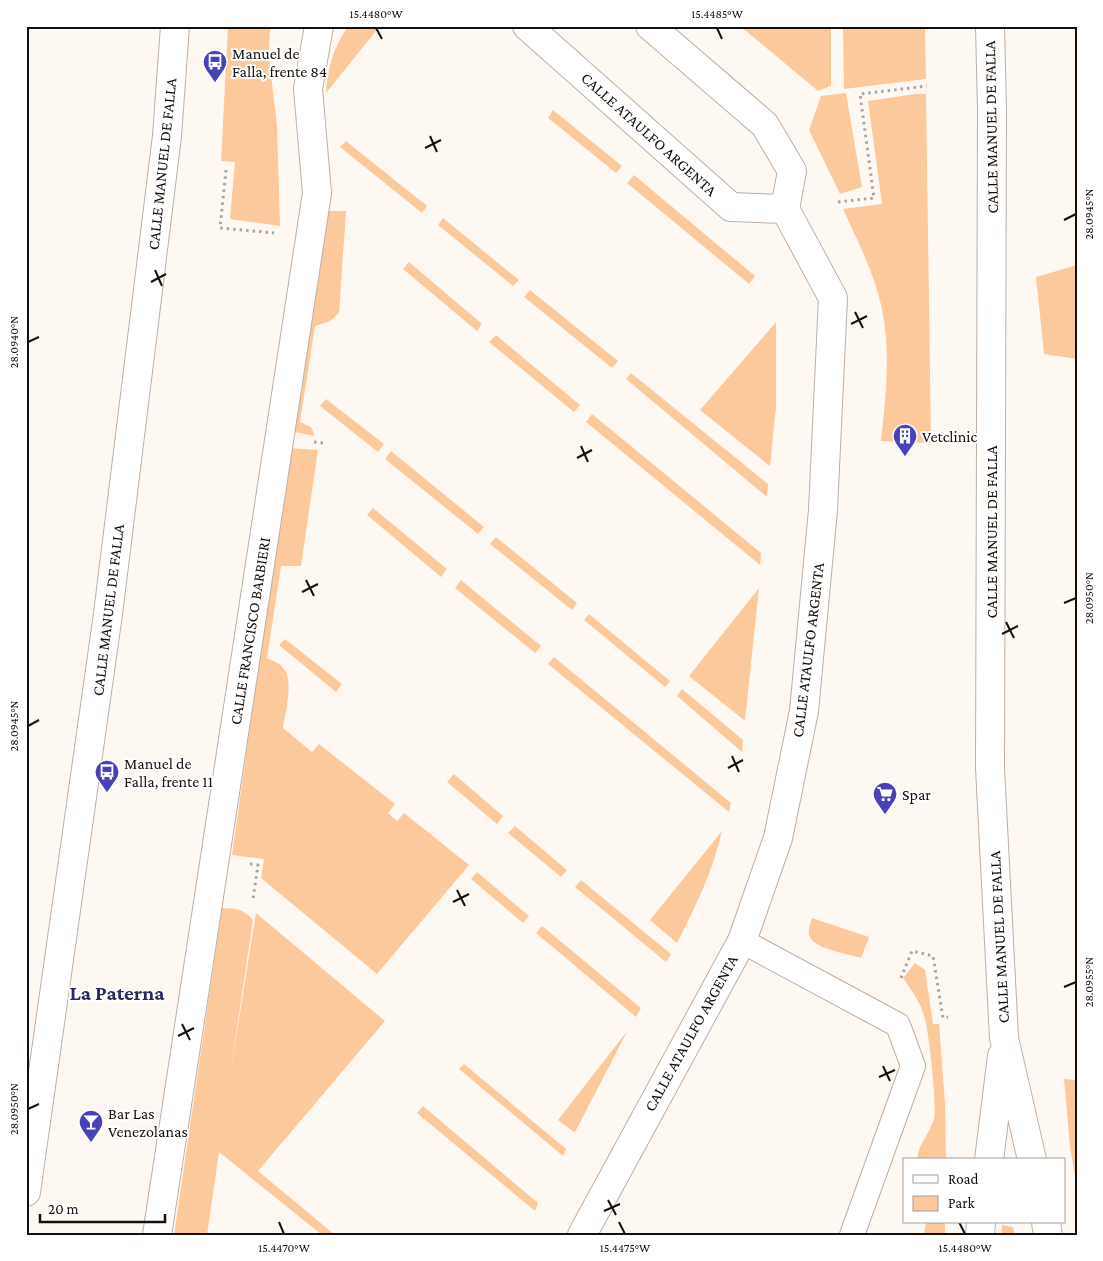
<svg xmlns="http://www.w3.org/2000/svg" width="1103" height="1261" viewBox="0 0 1103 1261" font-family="'Crimson Pro',serif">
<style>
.green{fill:#fcc99d}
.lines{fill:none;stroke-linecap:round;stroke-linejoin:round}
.lane-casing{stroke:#beafa3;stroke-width:26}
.street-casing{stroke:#beafa3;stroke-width:30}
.path{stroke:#aba5a1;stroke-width:3;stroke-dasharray:2.5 4;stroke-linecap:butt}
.lane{stroke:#fff;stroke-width:24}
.street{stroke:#fff;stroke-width:28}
.ticks{fill:none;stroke:#15100c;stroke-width:2}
.labels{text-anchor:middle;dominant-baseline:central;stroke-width:4;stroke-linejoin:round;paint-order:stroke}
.poi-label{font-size:16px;fill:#15100c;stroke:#fff;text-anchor:start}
.street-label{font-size:16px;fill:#15100c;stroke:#fff}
.district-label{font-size:21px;font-weight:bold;fill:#282963;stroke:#fff}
.neatline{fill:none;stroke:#15100c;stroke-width:2}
.ticks-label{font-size:12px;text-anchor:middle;fill:#15100c}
</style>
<rect width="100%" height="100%" fill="#fef8f3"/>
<path class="green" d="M228 26H270L269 57 277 126 280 226 230 219 235 162 221 161Z
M348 26H380L326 93C327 68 334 47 348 26Z
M740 26H768V28L831 27V86L818 91Z
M843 26H925L926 79 844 89Z
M846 93 862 187 840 194 809 130 821 96Z
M916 94H926L931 443 881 441C886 394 892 344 879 297 871 266 856 238 843 209L882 204 868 101Z
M553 110 622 166 616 173 548 118Z
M346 141 427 206 422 213 340 147Z
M634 175 755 276 749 284 627 183Z
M322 211H346L339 313 330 321 315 326 300 422 311 427 315 436 289 431Z
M443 218 519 280 513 286 438 225Z
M409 262 482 324 477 331 403 269Z
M1077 265V359L1044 354 1036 277Z
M530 290 618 361 612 368 524 297Z
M776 322V407L770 466 700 410Z
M496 335 580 405 574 412 489 342Z
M631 373 768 484 767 497 626 379Z
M326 399 384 444 378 452 320 406Z
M592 414 761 553 760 565 586 422Z
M289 448 318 450 301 566H281L267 658C273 661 280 663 284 669 294 682 285 713 283 728L312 752 319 744 395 804 388 813 397 821 404 813 469 865 377 974 261 878 264 859 232 855Z
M391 451 484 527 478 534 385 459Z
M373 508 447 569 441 577 367 515Z
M496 537 577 603 572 610 490 544Z
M461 580 541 646 535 653 455 588Z
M759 588 745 721 689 676Z
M589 614 670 681 665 687 584 620Z
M285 639 342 684 336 692 279 645Z
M554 657 731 803 729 812 548 664Z
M682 689 743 740 742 752 677 696Z
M454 774 503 816 497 824 447 782Z
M515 826 567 870 561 877 508 833Z
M722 831C713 871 695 908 677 943L650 920Z
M477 872 529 916 523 923 471 879Z
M581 880 671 954 666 962 575 887Z
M222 908C237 909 242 908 253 920L230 1075 256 913 385 1021 258 1171 335 1235H322L219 1152 207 1235H174Z
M812 918 869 937 861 958C849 954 815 949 810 937 807 931 810 924 812 918Z
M542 926 641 1008 636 1017 536 933Z
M915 963 925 970 933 1024H939L945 1104 946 1160H919L917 1158C919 1143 930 1133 934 1119 937 1106 929 1034 925 1019 921 1003 912 991 903 978Z
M628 1030 575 1132H574L558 1120Z
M464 1064 566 1149 563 1156 459 1069Z
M1064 1079 1077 1080V1188L1070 1147Z
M423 1106 538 1203 535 1211 417 1113Z
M926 1222H945V1235H924Z
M1002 1225 1013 1227 1015 1235H1001Z"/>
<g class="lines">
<defs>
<path id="lane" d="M742 941 898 1025 913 1066 852 1235"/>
<path id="street" d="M527 26 731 207 785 209
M990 26 992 110 990 768 1004 1038 1032 1160
M989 1160 1002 1056
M26 1192 108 614 167 136 175 26
M1046 1222 1048 1235
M157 1235 317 193 308 89 319 26
M582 1235 742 941 778 838 804 711 823 510 833 298 785 209 792 171 765 125 650 26
M980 1235 981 1222"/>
</defs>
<use href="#lane" class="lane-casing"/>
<use href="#street" class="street-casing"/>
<path class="path" d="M226 170 220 228 274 233
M838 202 874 198 860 94 927 86
M314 442 323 443
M250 864 258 865 253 899
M901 978 912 951 933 956 943 1018 948 1017"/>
<use href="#lane" class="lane"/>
<use href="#street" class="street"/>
</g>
<path class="ticks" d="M376 28 382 39M717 28 722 39M430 136 437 152M425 148 441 140M1064 220 1076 214M155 270 162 286M151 282 166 274M855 312 863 328M851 324 867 316M28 342 39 337M581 446 588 462M577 458 592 450M306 580 314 596M302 592 318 584M1064 603 1076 598M1006 622 1014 638M1002 634 1018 626M28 726 39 720M732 756 739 772M728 768 743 760M457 890 465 906M453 902 469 894M1064 987 1076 982M182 1024 190 1040M178 1036 194 1028M883 1066 890 1081M879 1077 895 1070M28 1109 39 1104M608 1200 616 1215M604 1211 620 1204M279 1222 284 1234M619 1222 625 1234M959 1222 965 1234"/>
<defs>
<symbol id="bus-pin" viewBox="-11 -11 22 30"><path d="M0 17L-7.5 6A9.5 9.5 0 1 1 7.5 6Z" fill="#4842b8" stroke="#fff"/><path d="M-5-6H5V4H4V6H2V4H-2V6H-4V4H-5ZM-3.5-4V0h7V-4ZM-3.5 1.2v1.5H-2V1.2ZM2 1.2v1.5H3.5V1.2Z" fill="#fff"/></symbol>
<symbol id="building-pin" viewBox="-11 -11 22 30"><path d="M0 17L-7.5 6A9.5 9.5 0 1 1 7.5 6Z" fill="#4842b8" stroke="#fff"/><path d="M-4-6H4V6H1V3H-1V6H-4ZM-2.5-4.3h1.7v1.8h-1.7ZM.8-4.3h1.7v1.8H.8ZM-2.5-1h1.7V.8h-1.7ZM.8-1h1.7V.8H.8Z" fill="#fff"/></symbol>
<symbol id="supermarket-pin" viewBox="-11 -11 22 30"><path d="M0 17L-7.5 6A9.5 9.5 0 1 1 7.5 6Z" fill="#4842b8" stroke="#fff"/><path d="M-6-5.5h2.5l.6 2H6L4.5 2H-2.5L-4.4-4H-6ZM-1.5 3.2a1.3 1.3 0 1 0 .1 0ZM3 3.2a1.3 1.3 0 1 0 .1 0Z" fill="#fff"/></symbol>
<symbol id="bar-pin" viewBox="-11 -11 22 30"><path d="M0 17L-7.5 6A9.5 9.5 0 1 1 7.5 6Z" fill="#4842b8" stroke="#fff"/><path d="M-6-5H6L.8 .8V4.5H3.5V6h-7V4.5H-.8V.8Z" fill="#fff"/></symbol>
</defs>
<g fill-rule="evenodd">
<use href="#bus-pin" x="201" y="48" width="28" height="38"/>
<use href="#building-pin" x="891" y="422" width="28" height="38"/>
<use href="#bus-pin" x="93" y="758" width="28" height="38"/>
<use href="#supermarket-pin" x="871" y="780" width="28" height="38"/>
<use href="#bar-pin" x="77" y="1108" width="28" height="38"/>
</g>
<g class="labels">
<g class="poi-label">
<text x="232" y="53">Manuel de<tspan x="232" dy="18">Falla, frente 84</tspan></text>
<text x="922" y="436">Vetclinic</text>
<text x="124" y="763">Manuel de<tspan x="124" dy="18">Falla, frente 11</tspan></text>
<text x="902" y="794">Spar</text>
<text x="108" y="1113">Bar Las<tspan x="108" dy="18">Venezolanas</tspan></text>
</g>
<g class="street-label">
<text transform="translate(991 127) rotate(-91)">CALLE MANUEL DE FALLA</text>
<text transform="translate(649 134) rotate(42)">CALLE ATAULFO ARGENTA</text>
<text transform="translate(162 164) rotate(-84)">CALLE MANUEL DE FALLA</text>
<text transform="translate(991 532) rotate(-90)">CALLE MANUEL DE FALLA</text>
<text transform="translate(108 610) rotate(-83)">CALLE MANUEL DE FALLA</text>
<text transform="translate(250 631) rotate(-81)">CALLE FRANCISCO BARBIERI</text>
<text transform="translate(808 650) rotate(-83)">CALLE ATAULFO ARGENTA</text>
<text transform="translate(999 937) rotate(-93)">CALLE MANUEL DE FALLA</text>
<text transform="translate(691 1033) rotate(-61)">CALLE ATAULFO ARGENTA</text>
</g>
<g class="district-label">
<text x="117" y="993">La Paterna</text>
</g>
</g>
<rect width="1103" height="1261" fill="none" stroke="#ffffff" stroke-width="55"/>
<rect x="903" y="1158" width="162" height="65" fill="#ffffff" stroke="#a19f9e"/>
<rect x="913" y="1175" width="25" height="8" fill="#ffffff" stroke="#a19f9e"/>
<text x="948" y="1184" font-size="15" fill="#15100c">Road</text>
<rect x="913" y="1196" width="25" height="15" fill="#fcc99d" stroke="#a19f9e"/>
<text x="948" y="1208" font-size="15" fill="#15100c">Park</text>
<path d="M40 1214v8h125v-8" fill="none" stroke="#15100c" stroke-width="2.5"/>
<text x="48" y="1214" font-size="15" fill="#15100c" stroke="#ffffff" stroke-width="4" paint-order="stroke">20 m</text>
<rect x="28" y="28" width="1048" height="1206" class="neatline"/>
<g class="ticks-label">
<text x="376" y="18">15.4480°W</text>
<text x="717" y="18">15.4485°W</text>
<text transform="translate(1089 214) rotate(-90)" y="4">28.0945°N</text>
<text transform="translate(14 342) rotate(-90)" y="4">28.0940°N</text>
<text transform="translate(1089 598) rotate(-90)" y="4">28.0950°N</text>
<text transform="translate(14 726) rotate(-90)" y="4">28.0945°N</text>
<text transform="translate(1089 982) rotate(-90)" y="4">28.0955°N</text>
<text transform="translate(14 1109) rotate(-90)" y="4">28.0950°N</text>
<text x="284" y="1252">15.4470°W</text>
<text x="625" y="1252">15.4475°W</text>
<text x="965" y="1252">15.4480°W</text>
</g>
</svg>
